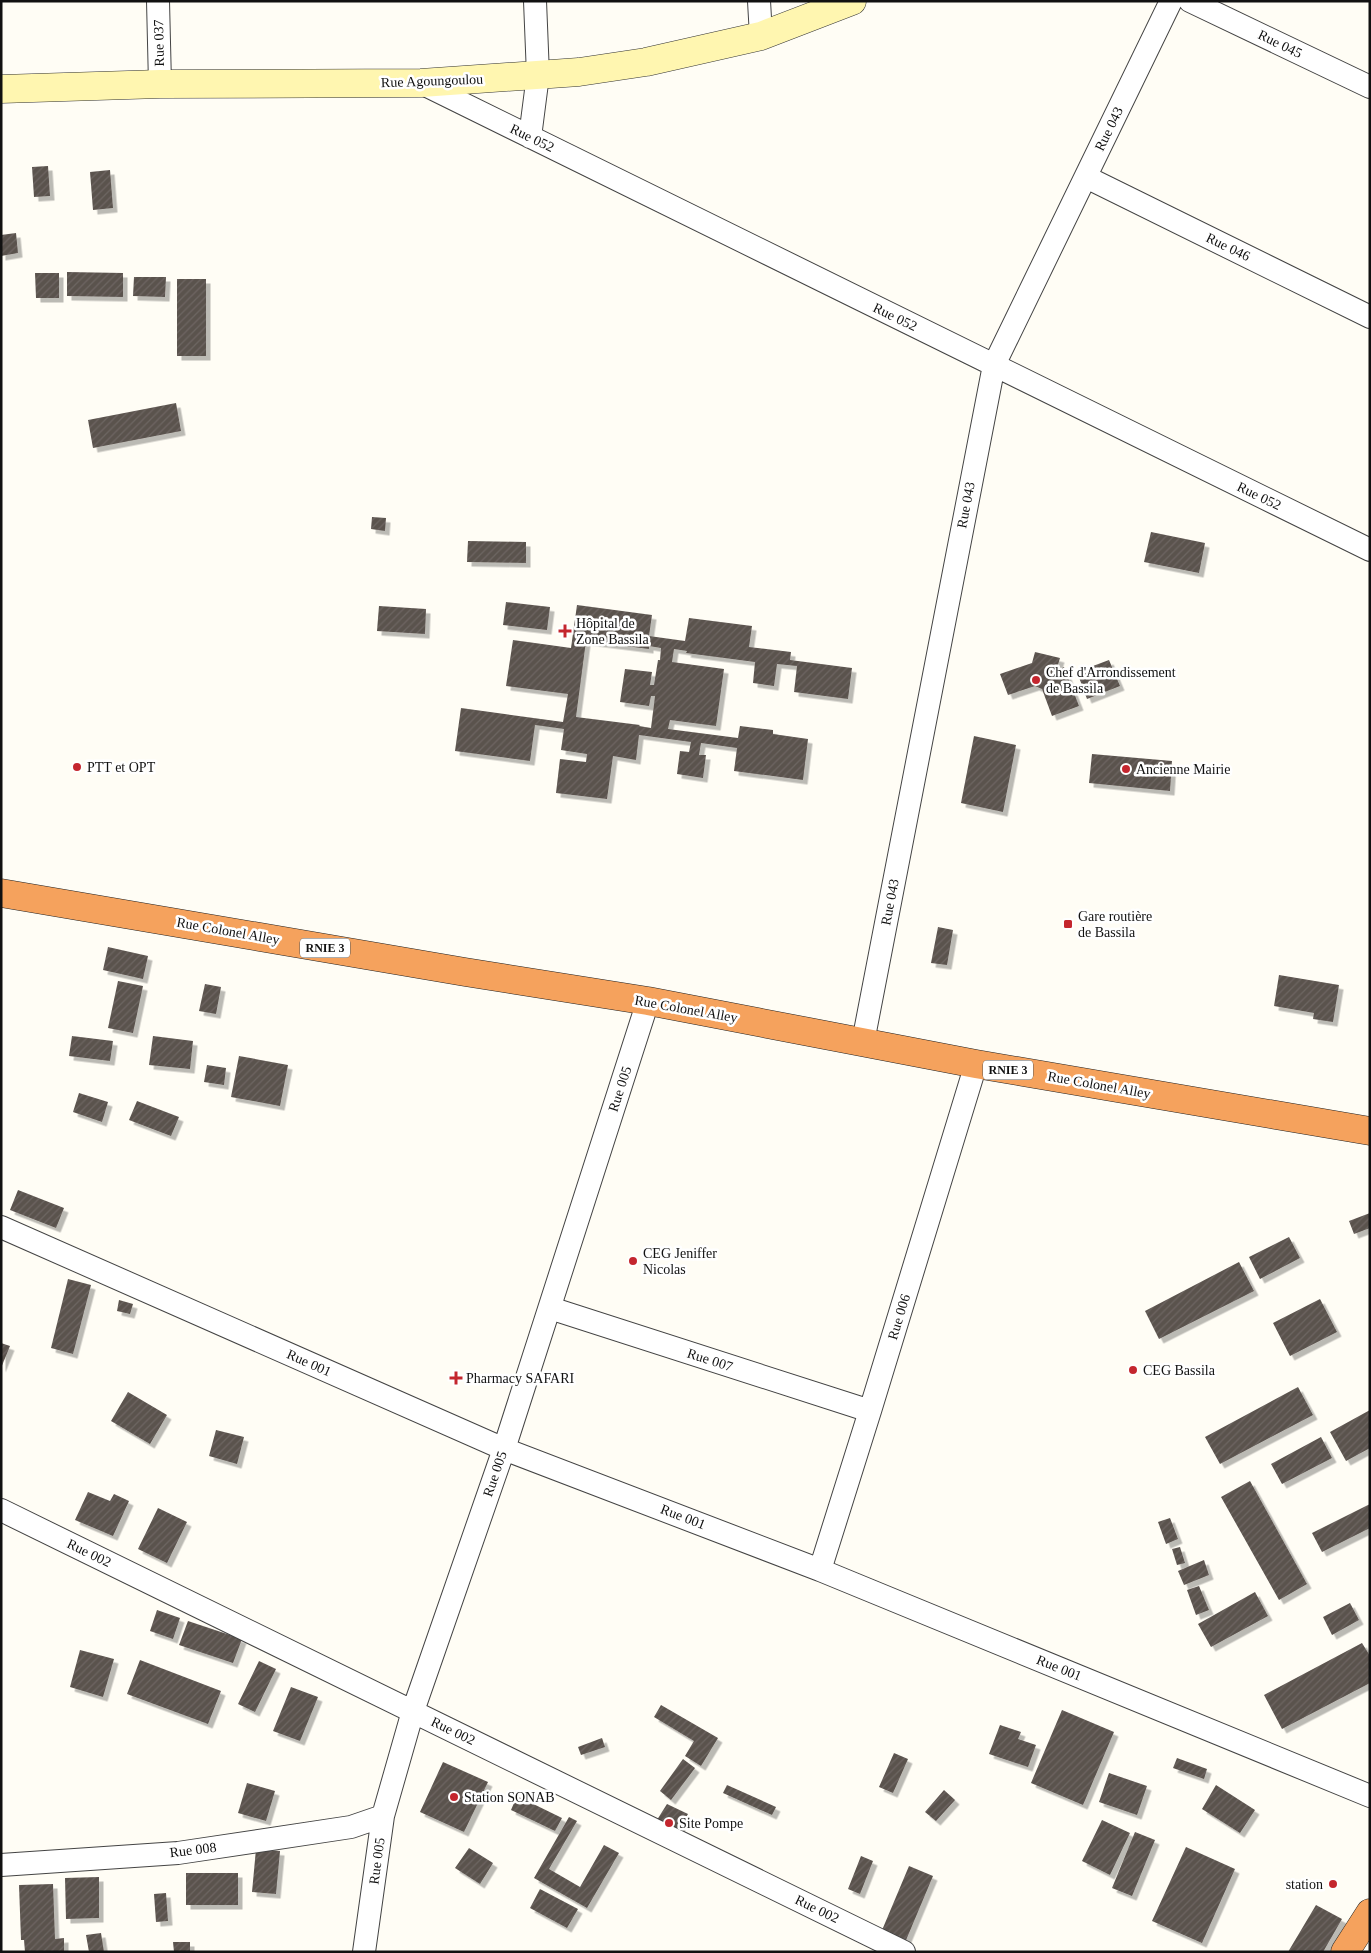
<svg xmlns="http://www.w3.org/2000/svg" width="1371" height="1953" viewBox="0 0 1371 1953" font-family="Georgia,serif">
<style>
.building{fill:url(#building-hatch);fill-rule:evenodd;filter:url(#shadow)}
.lines{fill:none;stroke-linecap:round;stroke-linejoin:round}
.street-casing{stroke:#444;stroke-width:24}
.secondary-casing{stroke:#333;stroke-width:29}
.highway-casing{stroke:#222;stroke-width:29}
.street{stroke:#fff;stroke-width:22}
.secondary{stroke:#fff6b0;stroke-width:28}
.highway{stroke:#f5a25d;stroke-width:28}
.poi-dot{fill:#c4262e;stroke:#fff;stroke-width:2}
.labels{text-anchor:middle;dominant-baseline:central;stroke-width:5;stroke-linejoin:round;paint-order:stroke}
.shield{fill:#fff;stroke:#585858;stroke-width:1}
.shield-label{font-size:12px;font-weight:bold;fill:#111}
.street-label{font-size:14px;fill:#111;stroke:#fff}
.poi-label{font-size:14px;fill:#111;stroke:#fff;text-anchor:start}
</style>
<defs>
<pattern id="building-hatch" width="6" height="6" patternUnits="userSpaceOnUse" patternTransform="scale(1.25)"><rect width="6" height="6" fill="#5a524d"/><path d="M-1 1l2-2M0 6l6-6M5 7l2-2" fill="none" stroke="#6d6662"/></pattern>
<filter id="shadow"><feDropShadow dx="4.5" dy="4.5" stdDeviation="0" flood-color="#0004"/></filter>
</defs>
<rect width="100%" height="100%" fill="#fffdf5"/>
<path class="building" d="M48 166 50 196 34 197 32 167Z
M110 170 113 208 93 210 90 172Z
M16 233 18 253 1 256V235Z
M67 272 123 273V297L67 296Z
M35 273H59V298H36Z
M134 277H166L165 297 133 296Z
M177 279H206V356H177Z
M176 403 181 431 93 448 88 420Z
M372 517 386 518 385 531 371 529Z
M1151 532 1205 543 1199 573 1144 562Z
M468 541 526 542V563L467 562Z
M506 602 550 607 547 630 503 625Z
M577 605 652 615 649 636 685 641 689 618 752 626 749 647 791 652 790 660 852 668 848 699 794 692 797 666 777 664 774 686 753 683 755 662 686 653 687 651 674 649 672 662 724 669 716 726 670 720 668 729 738 738 740 726 773 730V734L808 739 803 780 734 771 737 748 701 743 699 755H706L703 778 677 774 680 751 689 752 691 742 639 735 636 760 613 756 607 799 556 793 560 759 586 762 587 754 561 750 564 729 535 725 530 761 455 751 461 708 563 722 568 694 506 686 513 640 571 648ZM586 641 649 649V646L661 648 660 660H658L654 685H650L652 672 625 669 620 702 649 706 651 696H655L651 728 639 726 640 725 576 717Z
M379 606 426 609 425 634 377 631Z
M1035 652 1060 658 1056 671 1064 667 1079 706 1052 716 1042 689 1035 686 1008 695 1000 674 1032 663Z
M1109 660 1120 686 1087 699 1077 672Z
M974 736 1016 745 1003 812 961 803Z
M1092 754 1172 761 1170 791 1089 783Z
M938 927 953 930 947 965 931 963Z
M108 947 148 956 143 979 103 970Z
M1279 975 1339 985 1333 1022 1313 1019 1314 1013 1274 1006Z
M118 981 143 986 133 1033 108 1028Z
M205 984 221 987 216 1014 199 1011Z
M72 1036 113 1041 110 1061 69 1056Z
M153 1036 193 1041 190 1069 149 1065Z
M239 1056 288 1065 280 1106 231 1097Z
M207 1065 226 1068 224 1085 204 1082Z
M79 1093 108 1102 102 1122 73 1112Z
M137 1101 179 1117 171 1136 129 1120Z
M18 1190 64 1208 56 1228 10 1210Z
M1370 1213V1228L1354 1234 1349 1221Z
M1289 1237 1300 1258 1260 1279 1249 1257Z
M1239 1262 1254 1291 1159 1339 1145 1311Z
M68 1279 91 1285 73 1354 51 1348Z
M1320 1299 1337 1332 1290 1356 1273 1323Z
M119 1300 133 1304 130 1314 117 1311Z
M1 1343 10 1346 1 1368Z
M1298 1387 1313 1415 1220 1464 1205 1437Z
M128 1392 167 1415 150 1444 111 1421Z
M1370 1410V1448L1346 1461 1330 1432Z
M216 1430 244 1437 237 1464 209 1456Z
M1321 1437 1332 1458 1282 1484 1271 1464Z
M1250 1481 1307 1584 1279 1600 1221 1497Z
M88 1492 110 1501 114 1494 129 1501 113 1536 75 1520Z
M1370 1504V1528L1322 1552 1312 1533Z
M158 1508 187 1522 167 1563 138 1549Z
M1170 1518 1178 1539 1166 1544 1158 1522Z
M1180 1547 1185 1563 1177 1565 1172 1549Z
M1204 1560 1209 1575 1184 1585 1178 1571Z
M1199 1586 1209 1610 1196 1615 1187 1590Z
M1255 1592 1268 1616 1211 1647 1198 1624Z
M1350 1603 1359 1620 1332 1635 1323 1617Z
M157 1610 180 1618 173 1639 150 1631Z
M188 1621 242 1639 233 1663 179 1645Z
M1362 1643 1370 1656V1683L1282 1729 1264 1695Z
M80 1650 114 1659 103 1697 70 1687Z
M140 1660 221 1691 208 1724 127 1694Z
M259 1661 276 1669 255 1712 238 1704Z
M291 1687 318 1697 300 1741 273 1731Z
M661 1705 718 1738 701 1766 685 1756 694 1741 654 1717Z
M1062 1710 1114 1732 1083 1805 1031 1783Z
M1000 1725 1021 1732 1018 1739 1036 1745 1028 1767 989 1754Z
M602 1738 605 1747 581 1755 578 1747Z
M894 1753 908 1759 893 1793 879 1787Z
M1177 1758 1207 1769 1204 1779 1173 1768Z
M683 1759 695 1768 671 1800 660 1791Z
M443 1762 488 1782 464 1832 420 1812Z
M1109 1773 1147 1786 1137 1815 1099 1802Z
M247 1783 275 1791 266 1821 238 1813Z
M727 1785 776 1807 772 1815 723 1793Z
M1216 1785 1255 1810 1240 1833 1202 1809Z
M944 1790 955 1800 936 1821 925 1812Z
M517 1796 562 1818 555 1831 511 1810Z
M667 1804 688 1814 672 1840 650 1831Z
M569 1817 577 1821 549 1869 580 1887 604 1845 619 1853 587 1908 534 1878Z
M1102 1820 1130 1833 1110 1875 1082 1861Z
M1135 1832 1155 1840 1132 1896 1112 1888Z
M1186 1847 1235 1869 1202 1943 1152 1921Z
M469 1848 493 1863 480 1884 455 1868Z
M256 1849 280 1851 276 1894 252 1892Z
M861 1856 873 1861 860 1894 848 1889Z
M909 1866 933 1876 904 1945 880 1935Z
M186 1873H238V1905H186Z
M99 1877V1918L66 1919 65 1878Z
M53 1884 55 1939 64 1938V1952H25L24 1940H21L19 1885Z
M540 1889 578 1909 567 1928 530 1908Z
M166 1893 168 1921 156 1922 154 1894Z
M1316 1905 1342 1919 1323 1952H1288Z
M101 1933 104 1952H89L86 1935Z
M173 1942H190V1952H174Z"/>
<g class="lines">
<defs>
<path id="street" d="M158 1 160 84
M759 1 761 36
M1190 1 1370 87
M421 83 1370 550
M530 137 538 75 535 1
M1086 177 1370 317
M863 1042 994 365 1171 1
M1 1227 504 1449 820 1570 1370 1796
M550 1308 870 1411
M1 1510 904 1952
M820 1570 870 1411 976 1064
M1 1865 178 1853 351 1827 383 1816
M364 1952 383 1816 413 1711 504 1449 648 1001"/>
<path id="secondary" d="M1 89 160 84 421 83 579 72 646 62 761 36 852 1"/>
<path id="highway" d="M1 893 465 972 648 1001 976 1064 1370 1131
M1345 1952 1370 1913"/>
</defs>
<use href="#street" class="street-casing"/>
<use href="#secondary" class="secondary-casing"/>
<use href="#highway" class="highway-casing"/>
<use href="#street" class="street"/>
<use href="#secondary" class="secondary"/>
<use href="#highway" class="highway"/>
</g>
<g class="poi-dot">
<path d="M562.5 623.5h5v5h5v5h-5v5h-5v-5h-5v-5h5z"/>
<circle cx="1036" cy="680" r="5"/>
<circle cx="77" cy="767" r="5"/>
<circle cx="1126" cy="769" r="5"/>
<rect x="1063" y="919" width="10" height="10" rx="2.5"/>
<circle cx="633" cy="1261" r="5"/>
<circle cx="1133" cy="1370" r="5"/>
<path d="M453.5 1370.5h5v5h5v5h-5v5h-5v-5h-5v-5h5z"/>
<circle cx="454" cy="1797" r="5"/>
<circle cx="669" cy="1823" r="5"/>
<circle cx="1333" cy="1884" r="5"/>
</g>
<g class="labels">
<g class="shield">
<rect x="300" y="938.5" width="50" height="19" rx="4"/>
<rect x="983" y="1060.5" width="50" height="19" rx="4"/>
</g>
<g class="shield-label">
<text x="325" y="948">RNIE 3</text>
<text x="1008" y="1070">RNIE 3</text>
</g>
<g class="street-label">
<text transform="translate(159 43) rotate(-91)">Rue 037</text>
<text transform="translate(1280 44) rotate(26)">Rue 045</text>
<text transform="translate(432 81) rotate(-2)">Rue Agoungoulou</text>
<text transform="translate(1109 129) rotate(-64)">Rue 043</text>
<text transform="translate(532 138) rotate(26)">Rue 052</text>
<text transform="translate(1228 247) rotate(26)">Rue 046</text>
<text transform="translate(895 317) rotate(26)">Rue 052</text>
<text transform="translate(1259 496) rotate(26)">Rue 052</text>
<text transform="translate(966 505) rotate(-79)">Rue 043</text>
<text transform="translate(890 902) rotate(-79)">Rue 043</text>
<text transform="translate(228 931) rotate(10)">Rue Colonel Alley</text>
<text transform="translate(686 1009) rotate(10)">Rue Colonel Alley</text>
<text transform="translate(1099 1085) rotate(10)">Rue Colonel Alley</text>
<text transform="translate(620 1089) rotate(-72)">Rue 005</text>
<text transform="translate(899 1317) rotate(-73)">Rue 006</text>
<text transform="translate(710 1360) rotate(18)">Rue 007</text>
<text transform="translate(309 1363) rotate(24)">Rue 001</text>
<text transform="translate(495 1474) rotate(-71)">Rue 005</text>
<text transform="translate(683 1517) rotate(21)">Rue 001</text>
<text transform="translate(89 1553) rotate(26)">Rue 002</text>
<text transform="translate(1059 1668) rotate(22)">Rue 001</text>
<text transform="translate(453 1731) rotate(26)">Rue 002</text>
<text transform="translate(193 1850) rotate(-7)">Rue 008</text>
<text transform="translate(377 1861) rotate(-82)">Rue 005</text>
<text transform="translate(817 1909) rotate(26)">Rue 002</text>
</g>
<g class="poi-label">
<text x="576" y="623">Hôpital de<tspan x="576" dy="16">Zone Bassila</tspan></text>
<text x="1046" y="672">Chef d'Arrondissement<tspan x="1046" dy="16">de Bassila</tspan></text>
<text x="87" y="767">PTT et OPT</text>
<text x="1136" y="769">Ancienne Mairie</text>
<text x="1078" y="916">Gare routière<tspan x="1078" dy="16">de Bassila</tspan></text>
<text x="643" y="1253">CEG Jeniffer<tspan x="643" dy="16">Nicolas</tspan></text>
<text x="1143" y="1370">CEG Bassila</text>
<text x="466" y="1378">Pharmacy SAFARI</text>
<text x="464" y="1797">Station SONAB</text>
<text x="679" y="1823">Site Pompe</text>
<text x="1323" y="1884" text-anchor="end">station</text>
</g>
</g>
<rect width="1371" height="1953" fill="none" stroke="#111111" stroke-width="5"/>
</svg>
